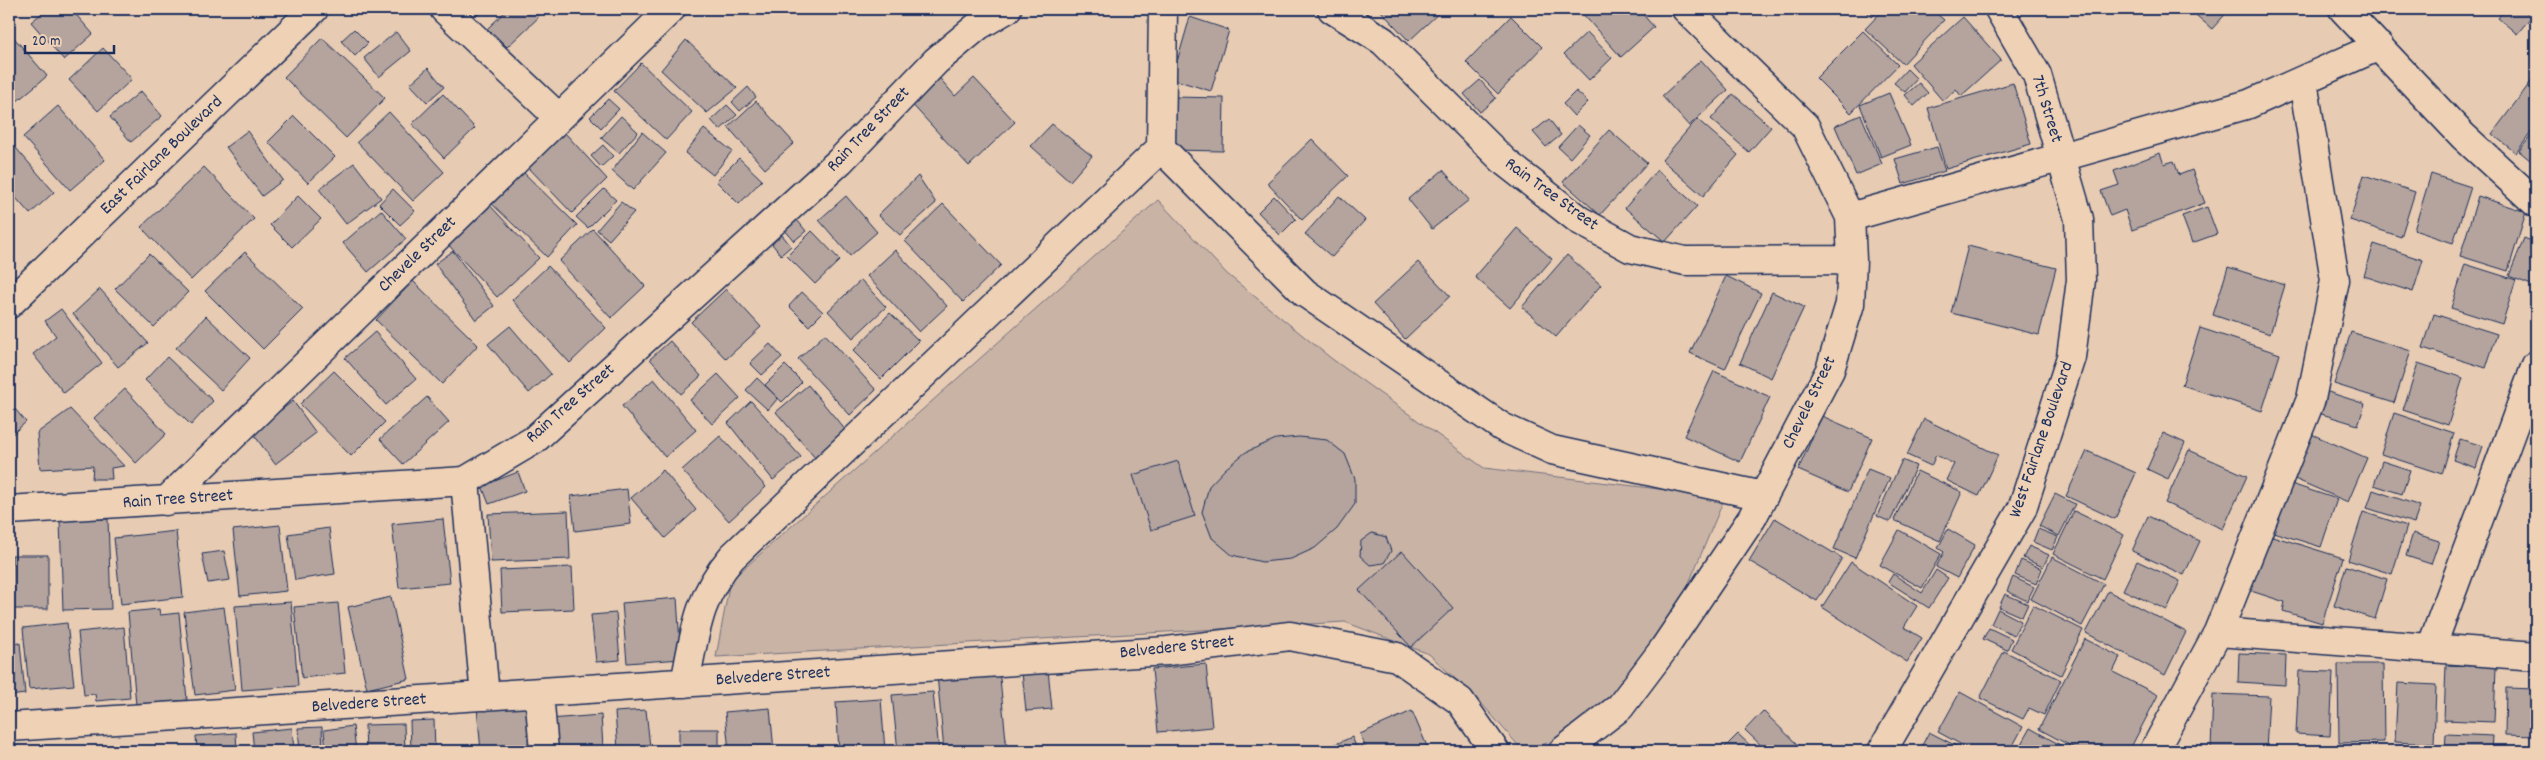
<svg xmlns="http://www.w3.org/2000/svg" width="2545" height="760" viewBox="0 0 2545 760" font-family="Dekko,sans-serif">
<style>
.green{fill:#c9b3a5;stroke:#727182}
.building{fill:#b4a49d;stroke:#1b2f5e}
.lines{fill:none;stroke-linecap:round;stroke-linejoin:round}
.street-casing{stroke:#1b2f5e;stroke-width:31}
.secondary-casing{stroke:#1b2f5e;stroke-width:31}
.street{stroke:#efd1b5;stroke-width:28}
.secondary{stroke:#efd1b5;stroke-width:28}
.labels{text-anchor:middle;dominant-baseline:central;stroke-width:4;stroke-linejoin:round;paint-order:stroke}
.street-label{font-size:18px;fill:#1b2f5e;stroke:#efd1b5}
</style>
<rect width="100%" height="100%" fill="#e7cbb2"/>
<filter id="ink" filterUnits="userSpaceOnUse"><feTurbulence type="fractalNoise" baseFrequency=".02" numOctaves="2"/><feDisplacementMap in="SourceGraphic" scale="10" xChannelSelector="R" yChannelSelector="G"/><feConvolveMatrix kernelMatrix="1 2 1 2 8 2 1 2 1" color-interpolation-filters="sRGB"/></filter>
<g filter="url(#ink)">
<path class="green" d="M1158 200 1227 274 1332 359 1484 468 1725 497 1658 657 1574 734 1523 751 1483 705 1429 654 1345 622 716 657 730 581Z"/>
<path class="building" d="M47 9H71L93 34 64 60 31 22Z
M472 9H485L477 15Z
M508 9H531L539 17 507 47 488 28Z
M1379 9H1443L1409 41Z
M1584 9H1638L1654 27 1621 57 1581 12Z
M1864 9H1880L1872 17Z
M1884 9H1931L1944 20 1903 64 1865 29Z
M2189 9H2230L2212 29Z
M2506 9H2523L2532 16 2517 34 2498 18Z
M1511 16 1542 47 1498 94 1466 62Z
M1190 17 1229 30 1211 91 1172 79Z
M1963 17 2001 60 1961 96 1956 89 1943 101 1911 64Z
M354 29 368 43 355 56 341 41Z
M1863 31 1898 65 1851 113 1816 78Z
M9 32 47 76 16 102 9 93Z
M396 32 411 51 379 77 364 58Z
M1587 32 1612 58 1589 80 1564 54Z
M322 38 385 98 346 138 284 77Z
M686 40 737 88 707 113 661 70Z
M103 48 132 79 98 111 69 80Z
M1701 60 1728 90 1689 126 1662 96Z
M641 63 692 112 666 140 614 91Z
M428 68 444 87 427 102 410 84Z
M1907 69 1917 79 1905 92 1894 83Z
M936 74 955 96 974 78 1015 122 969 166 908 100Z
M2536 75V126L2516 153 2492 134Z
M1480 80 1496 98 1480 112 1464 94Z
M1919 83 1928 93 1914 106 1905 95Z
M2013 83 2031 144 1946 169 1928 108Z
M748 87 756 97 740 111 732 102Z
M141 91 162 116 131 142 110 117Z
M1576 91 1588 102 1574 116 1563 104Z
M1889 93 1911 145 1881 157 1860 105Z
M443 94 475 128 444 158 412 124Z
M1733 94 1771 127 1749 152 1711 119Z
M1173 97 1224 98 1223 151 1171 150Z
M608 99 619 109 601 128 590 117Z
M756 101 794 143 765 169 728 127Z
M727 105 737 115 720 130 711 120Z
M58 106 105 160 70 190 23 137Z
M389 112 444 172 413 201 357 142Z
M1861 115 1882 164 1856 175 1835 126Z
M294 116 335 157 308 183 268 142Z
M621 116 638 132 619 153 601 138Z
M1549 119 1561 135 1546 147 1533 132Z
M1697 119 1738 155 1703 196 1662 160Z
M1052 124 1092 156 1070 181 1031 146Z
M1578 125 1590 135 1570 158 1558 147Z
M704 129 732 151 713 175 685 153Z
M1609 130 1647 163 1600 215 1563 182Z
M2536 130V165L2519 151Z
M247 131 283 180 262 196 226 147Z
M642 132 666 153 633 190 612 171Z
M565 133 607 179 572 213 528 167Z
M1312 139 1348 176 1302 220 1267 183Z
M603 145 613 156 601 167 591 156Z
M1937 147 1945 171 1903 184 1895 159Z
M16 148 54 192 30 214 9 190V154Z
M2160 153 2164 164 2174 161 2179 175 2192 170 2205 203 2132 230 2125 210 2110 216 2101 191 2119 185 2114 171Z
M739 158 762 180 739 204 716 181Z
M354 163 381 198 346 224 319 189Z
M204 167 254 219 191 280 141 227Z
M518 167 577 225 547 257 487 199Z
M1443 170 1469 200 1432 229 1408 199Z
M1657 170 1697 206 1665 242 1625 208Z
M2431 174 2471 187 2453 243 2414 230Z
M2364 175 2415 192 2401 237 2350 220Z
M918 176 936 203 900 235 878 215Z
M393 189 415 211 400 225 379 204Z
M604 189 616 200 588 228 576 217Z
M298 196 321 219 292 247 270 225Z
M846 196 877 232 850 256 819 220Z
M1274 196 1296 219 1280 235 1258 212Z
M1339 196 1365 220 1332 257 1305 234Z
M2478 196 2526 212 2508 271 2460 256Z
M484 199 539 258 497 297 442 238Z
M621 202 634 212 609 240 597 230Z
M943 204 1001 265 963 302 905 241Z
M2207 207 2217 234 2192 243 2182 216Z
M381 210 406 239 368 272 343 243Z
M797 220 806 231 794 241 785 230Z
M1517 228 1552 259 1510 308 1475 277Z
M593 229 645 286 611 318 559 261Z
M812 231 840 260 815 284 787 256Z
M782 235 791 246 781 255 772 244Z
M2524 238 2536 243V287L2509 276Z
M2374 244 2423 260 2413 292 2364 276Z
M1968 246 2056 268 2039 335 1951 313Z
M895 250 947 306 919 332 867 276Z
M453 251 494 306 476 320 435 264Z
M245 252 303 309 263 349 205 291Z
M149 254 188 292 154 327 115 289Z
M1567 255 1601 285 1556 337 1522 307Z
M1418 262 1450 296 1405 339 1373 304Z
M2465 264 2516 280 2502 324 2451 308Z
M548 266 606 328 570 363 512 300Z
M2228 267 2285 285 2270 334 2213 315Z
M1726 276 1761 293 1725 369 1690 353Z
M861 280 886 307 853 338 828 311Z
M413 281 478 345 442 384 376 320Z
M100 289 148 343 118 367 73 314Z
M726 289 761 327 726 359 691 322Z
M802 292 823 312 809 326 789 306Z
M1772 292 1804 307 1771 378 1740 363Z
M61 309 102 363 64 393 33 354 56 336 45 321Z
M890 313 919 341 881 379 853 351Z
M2434 314 2497 334 2486 368 2423 348Z
M206 316 250 358 221 390 176 348Z
M510 326 551 374 529 393 488 344Z
M2200 328 2280 354 2262 411 2182 385Z
M375 332 416 379 386 405 345 358Z
M2351 332 2411 351 2394 403 2334 384Z
M825 334 876 390 850 415 798 359Z
M670 341 701 376 681 394 650 359Z
M770 344 782 357 762 375 750 363Z
M167 357 213 401 191 425 145 380Z
M2418 363 2463 378 2448 425 2403 410Z
M785 365 802 382 782 402 765 385Z
M334 371 385 422 351 456 300 404Z
M1714 371 1770 397 1740 462 1684 436Z
M718 374 740 398 712 424 690 400Z
M757 378 778 398 768 410 746 390Z
M654 379 696 430 665 457 622 406Z
M808 385 847 432 816 459 776 412Z
M125 389 166 434 136 463 94 418Z
M2322 390 2365 404 2358 425 2315 412Z
M427 397 449 422 403 464 380 439Z
M293 401 316 433 275 464 252 432Z
M751 401 801 457 773 480 728 423Z
M9 402 26 422 9 437Z
M70 409 124 466 111 468 112 479H92L93 466 40 469 37 433Z
M2394 413 2454 433 2442 474 2381 454Z
M1822 416 1872 438 1848 492 1798 470Z
M1924 419 1998 455 1979 496 1946 480 1954 464 1936 455 1931 466 1907 455Z
M2163 433 2185 443 2168 479 2147 469Z
M2309 433 2367 458 2348 502 2290 477Z
M720 436 766 487 729 521 682 470Z
M1299 437 1327 440 1345 454 1355 479V504L1337 529 1315 548 1291 559 1262 562 1232 555 1212 538 1202 512 1209 486 1225 469 1246 452 1276 439Z
M2460 439 2483 446 2476 468 2453 460Z
M2189 450 2247 476 2223 529 2165 503Z
M2087 451 2136 473 2115 519 2066 496Z
M1902 460 1916 466 1890 522 1877 516Z
M1178 461 1195 516 1151 530 1133 475Z
M2382 461 2410 470 2402 494 2374 485Z
M1868 469 1890 478 1855 558 1834 549Z
M663 470 696 510 665 538 631 498Z
M1917 471 1962 492 1940 541 1894 520Z
M518 472 525 491 489 504 482 486Z
M2288 483 2337 499 2321 547 2273 532Z
M627 489 631 524 575 531 571 496Z
M2373 490 2420 506 2414 523 2367 508Z
M2055 494 2075 504 2059 536 2039 526Z
M568 511 570 559 491 562 488 514Z
M2074 511 2124 535 2103 579 2053 554Z
M2363 512 2407 526 2392 574 2348 560Z
M2148 516 2200 541 2184 575 2132 551Z
M1775 518 1842 558 1817 601 1749 561Z
M108 519 111 609 63 610 60 520Z
M443 519 450 583 399 588 392 524Z
M280 525 287 591 240 596 233 530Z
M329 528 335 574 295 580 288 534Z
M1948 529 1975 545 1957 578 1936 567 1944 552 1938 548Z
M2038 529 2058 537 2052 550 2033 542Z
M1899 530 1941 554 1922 588 1880 565Z
M176 531 183 597 121 604 114 538Z
M1372 533 1386 537 1391 551 1384 563 1370 565 1360 556 1361 541Z
M2413 533 2439 541 2431 564 2406 556Z
M2266 534 2343 558 2322 623 2283 611 2285 602 2248 590Z
M2029 546 2049 555 2043 567 2023 558Z
M224 551 230 580 208 583 202 554Z
M1402 551 1453 608 1411 647 1359 590Z
M12 555H48V609H11Z
M2052 557 2104 584 2082 626 2031 599Z
M2021 560 2042 569 2036 584 2015 575Z
M2137 561 2180 581 2167 610 2123 590Z
M1851 562 1917 606 1904 627 1922 638 1907 662 1822 607Z
M2346 566 2387 579 2375 619 2334 606Z
M572 567 574 609 502 612 500 570Z
M1936 570 1948 578 1929 608 1888 582 1893 574 1922 593Z
M2013 577 2034 587 2027 601 2007 591Z
M2108 591 2186 632 2165 675 2086 633Z
M2005 594 2028 604 2022 617 1999 607Z
M391 597 409 679 367 689 348 607Z
M677 598 681 659 627 663 622 603Z
M291 602 298 686 242 690 235 606Z
M338 603 345 673 302 678 294 607Z
M2033 605 2083 630 2061 675 2011 649Z
M224 607 235 690 195 695 184 612Z
M159 609 160 615 179 613 187 700 136 705 128 612Z
M1998 609 2021 621 2014 635 1991 624Z
M616 613 620 660 596 662 591 615Z
M67 623 74 685 29 689 23 628Z
M124 627 130 698 96 701 95 694 84 695 78 632Z
M1989 628 2012 639 2007 650 1983 639Z
M2085 639 2120 657 2113 672 2158 695 2129 751H2080L2039 729Z
M20 643 25 694 9 696V644Z
M2004 651 2061 680 2044 715 2029 708 2023 719 1980 698Z
M2239 653 2286 655 2285 685 2238 682Z
M1206 664 1212 727 1158 732 1152 669Z
M2338 664H2383L2384 742 2339 743Z
M2446 665 2496 667 2494 722 2444 720Z
M999 668 1007 751H944L937 674Z
M1048 670 1052 709 1026 711 1022 672Z
M2299 671 2333 672 2330 736 2296 734Z
M2398 683 2436 685 2434 744 2395 742Z
M2506 688 2536 689V736L2505 735Z
M933 692 939 751H898L892 695Z
M1960 692 2023 727 2010 751H1973L1938 732Z
M2213 694 2269 696 2266 751 2211 749Z
M881 699 885 751H839L836 702Z
M529 703 533 746 481 751 477 707Z
M770 708 774 751H729L725 712Z
M646 710 650 747 618 749 615 712Z
M1412 711 1429 751H1367L1360 734Z
M1763 711 1804 751H1767L1745 730Z
M601 715 603 748 551 751 549 719Z
M434 720 435 751H456H411L410 721Z
M404 724 405 751H366L365 725Z
M353 726 356 751H326L324 730Z
M322 727 323 751H300L298 728Z
M292 728 294 751H254L252 732Z
M2030 728 2071 751H2017Z
M679 729H719V751H679Z
M1929 732 1966 751H1919Z
M236 733 237 751H197L196 736Z
M1738 734 1756 751H1721Z
M2446 734 2493 736 2492 751H2445Z
M1352 737 1358 751H1323L1322 750Z"/>
<g class="lines">
<defs>
<path id="street" d="M444 9 559 118
M1332 9 1383 41 1505 162 1579 220 1630 248 1685 261 1852 260
M2343 9 2463 136 2536 203
M1161 148 1305 293 1502 427 1552 450 1763 496
M1850 217 2249 104 2379 46
M465 481 485 696
M166 501 671 9
M9 510 465 481 534 440 840 161 936 61 978 26 1007 9
M2218 632 2536 656
M2431 648 2536 365
M685 683C695 633 698 597 732 557L1161 148 1163 9
M539 693 544 751
M9 727 1167 651 1290 636 1397 657 1460 701 1495 751
M1563 751 1620 707 1663 650 1752 518 1830 370 1850 304 1852 260 1850 217 1805 126 1686 9
M1882 751 2022 509 2071 357 2081 280 2079 219 2037 75 1999 9
M2154 751 2218 632 2311 399 2335 280 2303 81"/>
<path id="secondary" d="M9 304 314 9"/>
</defs>
<use href="#street" class="street-casing"/>
<use href="#secondary" class="secondary-casing"/>
<use href="#street" class="street"/>
<use href="#secondary" class="secondary"/>
</g>
</g>
<g class="labels">
<g class="street-label">
<text transform="translate(2046 109) rotate(73)">7th Street</text>
<text transform="translate(869 130) rotate(-46)">Rain Tree Street</text>
<text transform="translate(162 156) rotate(-44)">East Fairlane Boulevard</text>
<text transform="translate(1551 195) rotate(36)">Rain Tree Street</text>
<text transform="translate(418 255) rotate(-44)">Chevele Street</text>
<text transform="translate(1810 403) rotate(-64)">Chevele Street</text>
<text transform="translate(571 404) rotate(-41)">Rain Tree Street</text>
<text transform="translate(2042 440) rotate(-71)">West Fairlane Boulevard</text>
<text transform="translate(178 500) rotate(-4)">Rain Tree Street</text>
<text transform="translate(1177 648) rotate(-6)">Belvedere Street</text>
<text transform="translate(773 677) rotate(-4)">Belvedere Street</text>
<text transform="translate(369 704) rotate(-4)">Belvedere Street</text>
</g>
</g>
<rect width="2545" height="760" fill="none" stroke="#efd1b5" stroke-width="30"/>
<rect x="15" y="15" width="2515" height="730" fill="none" stroke="#1b2f5e" stroke-width="2" filter="url(#ink)"/>
<path d="M25 45v8h89v-8" fill="none" stroke="#1b2f5e" stroke-width="2.5"/>
<text x="32" y="45" font-size="15" fill="#1b2f5e" stroke="#efd1b5" stroke-width="4" paint-order="stroke">20 m</text>
</svg>
